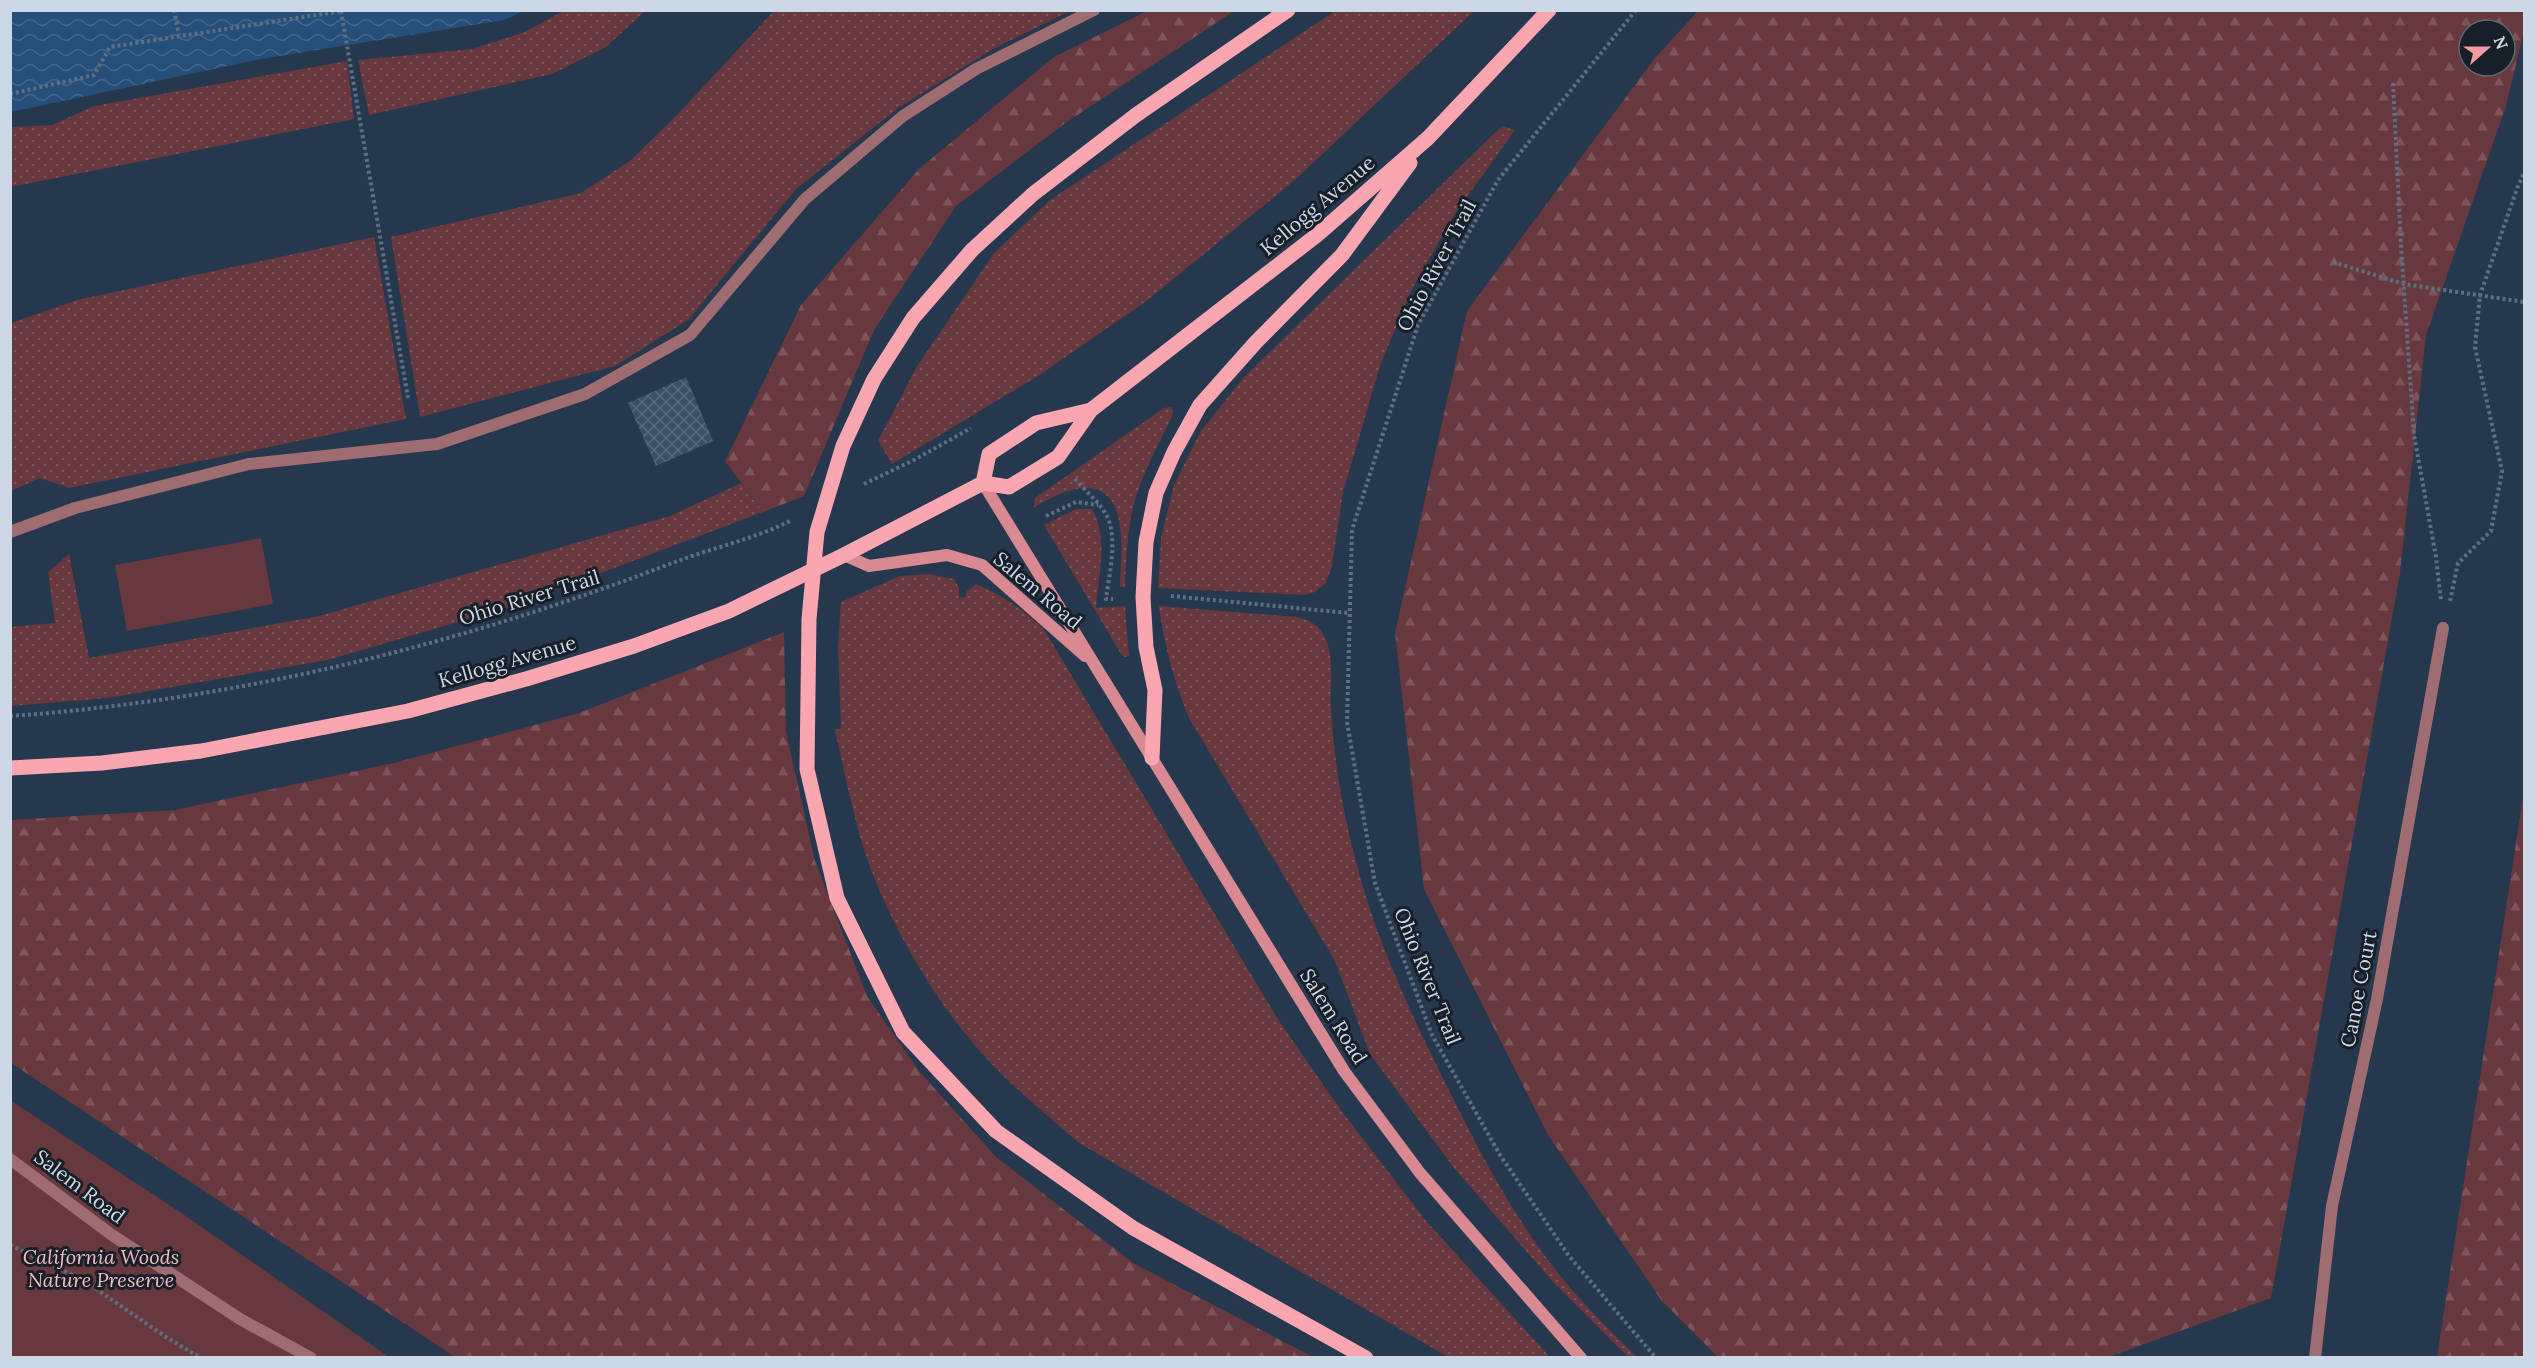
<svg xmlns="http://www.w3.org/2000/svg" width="2535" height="1368" viewBox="0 0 2535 1368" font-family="Lora,serif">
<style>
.grass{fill:url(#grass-dots)}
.forest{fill:url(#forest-firs);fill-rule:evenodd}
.park{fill:#67383e}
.water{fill:url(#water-waves)}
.building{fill:url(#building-cross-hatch)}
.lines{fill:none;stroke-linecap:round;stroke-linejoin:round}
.path{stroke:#5e6f81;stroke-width:4;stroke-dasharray:3 3;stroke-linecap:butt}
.lane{stroke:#9f6c72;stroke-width:12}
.street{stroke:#9f6c72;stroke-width:12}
.secondary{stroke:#d98992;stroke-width:12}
.primary{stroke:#f9a6b0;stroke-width:15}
.labels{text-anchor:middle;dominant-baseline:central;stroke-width:6;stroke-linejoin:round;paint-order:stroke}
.street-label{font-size:20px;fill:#ccd8e5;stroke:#171f28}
.park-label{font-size:20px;font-style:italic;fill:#f7bbc1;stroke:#171f28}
</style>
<defs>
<pattern id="grass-dots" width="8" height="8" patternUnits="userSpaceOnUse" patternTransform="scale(1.5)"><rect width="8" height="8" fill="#67383e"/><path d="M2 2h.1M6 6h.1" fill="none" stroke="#7c545a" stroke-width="1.8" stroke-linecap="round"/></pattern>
<pattern id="forest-firs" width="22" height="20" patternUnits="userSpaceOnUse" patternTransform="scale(1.5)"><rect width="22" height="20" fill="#67383e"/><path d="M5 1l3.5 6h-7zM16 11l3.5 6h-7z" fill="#7c545a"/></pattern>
<pattern id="water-waves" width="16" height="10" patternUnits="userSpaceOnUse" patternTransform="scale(1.5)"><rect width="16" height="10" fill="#254e79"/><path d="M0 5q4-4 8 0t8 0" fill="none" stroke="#43678c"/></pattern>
<pattern id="building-cross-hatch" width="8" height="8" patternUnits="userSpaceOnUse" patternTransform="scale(1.5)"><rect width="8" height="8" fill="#3c5065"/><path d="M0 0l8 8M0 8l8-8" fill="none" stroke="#57687b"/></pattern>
</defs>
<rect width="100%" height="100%" fill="#25384d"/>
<path class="grass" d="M565 10 645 11 606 47 552 74 369 115 358 60 472 49 525 32Z
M774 11H1070L993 49 898 108 796 189 688 320 615 366 420 417 391 237 581 193 631 160 673 119Z
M1335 11H1474L1295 180 1145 302 1038 376 892 464 878 441 916 368 994 253 1050 200Z
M347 61 354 119 11 187V127L52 125 94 106Z
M1502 126 1515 130 1454 215 1411 291 1380 366 1343 492 1332 566 1326 583 1315 592 1304 595 1158 588 1161 538 1174 485 1201 431 1244 377Z
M374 237 406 419 69 488 40 478 11 491V323L77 300Z
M1171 407 1173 411 1172 417C1158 445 1141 476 1133 507 1127 533 1126 560 1125 587H1120C1121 549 1132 472 1068 491 1057 494 1045 502 1034 507L1035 498 1164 408Z
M741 483 763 512 516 605 328 660 108 698 11 706 10 627 55 623 48 572 69 554 89 658 319 616 670 516Z
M1076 509H1092C1109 537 1098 577 1096 608L1125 606 1129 656 1125 657 1121 654 1044 525Z
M929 574 954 579 959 588V597L965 598 967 591 976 584C1002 595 1022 609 1043 628L1279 1021 1343 1113 1426 1221 1550 1357H1448L1079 1143C1043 1112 1004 1080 973 1043 927 989 879 905 860 836 850 801 843 765 835 730L841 728 838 646 841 602 900 576Z
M1159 606 1298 617C1308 620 1318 624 1323 634 1336 656 1329 685 1331 710 1334 760 1343 813 1356 862 1374 932 1404 999 1436 1064 1469 1131 1503 1200 1548 1260 1574 1295 1606 1327 1637 1357H1628L1553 1282 1454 1168 1370 1054 1335 961 1189 718C1174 681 1164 646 1159 606Z"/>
<path class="forest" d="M1147 11H1234L1064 124 956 206 874 330 804 496 763 512 725 461 801 305 920 168 1054 57Z
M1698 11H2524V31L2506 106 2426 335 2400 573 2271 1298 2109 1357H1718L1662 1301 1548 1135 1424 889 1395 633 1467 311 1655 58ZM2469 30H2505V66H2469Z
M784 632 786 732 815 861 867 996 919 1071 996 1157 1133 1263 1313 1357H455L11 1063V820L175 810 394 763 579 713Z
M2524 791V1357H2437Z"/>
<path class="park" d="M261 538 273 604 127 631 115 565Z
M10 1100 183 1214 389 1357H11Z"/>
<path class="water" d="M11 10H524V11L504 20 261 59 11 112Z"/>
<path class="building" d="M686 377 713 441 656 466 628 403Z"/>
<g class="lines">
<path class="path" d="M174 10 179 35
M1636 10 1498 180 1418 325 1352 530 1347 722 1375 883 1432 1035 1500 1155 1569 1256 1656 1358
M341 11 408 398
M2393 83 2401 246 2414 435 2436 557 2441 601
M10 94 94 75 110 47 342 11
M2333 262 2404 284 2524 302
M1075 479C1086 492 1105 506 1110 524 1116 547 1109 576 1106 599H1113
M864 484 914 460 971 428
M1046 516 1076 502 1098 505
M1171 596 1349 613
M2450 601 2458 563 2491 531 2502 471 2475 347 2480 295 2518 186 2524 173
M10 716C239 700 462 644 675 562 712 548 754 539 790 521
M10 1245 83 1280 166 1337 201 1358"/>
<path class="lane" d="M10 532 75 508 249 464 437 444 585 394 690 335 805 199 903 116 976 69 1094 10"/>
<path class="street" d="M10 1159 112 1235 240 1319 311 1358
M2315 1358 2332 1206 2377 999 2443 628"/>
<path class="secondary" d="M983 483 1344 1071 1420 1173 1581 1358
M844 555 869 566 947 555 982 565 1085 656"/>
<path class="primary" d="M1288 10 1136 115 1033 194 972 250 913 318 874 379 843 446 817 532 809 619 807 769 837 898 903 1032 996 1131 1133 1228 1366 1358
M983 483 989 454 1036 423 1091 410
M1152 758 1155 690 1146 647 1143 597 1146 542 1156 493 1174 452 1200 405 1256 342 1342 255 1410 163
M10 768 102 763 201 751 408 711 526 679 634 646 729 611 844 555 983 483 1009 487 1058 457 1091 410 1317 235 1428 138 1549 10"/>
</g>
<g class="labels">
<g class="street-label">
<text transform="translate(1317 205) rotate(-40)">Kellogg Avenue</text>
<text transform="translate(1436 265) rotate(-62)">Ohio River Trail</text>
<text transform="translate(1038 590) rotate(40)">Salem Road</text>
<text transform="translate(529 597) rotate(-17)">Ohio River Trail</text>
<text transform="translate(507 661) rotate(-16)">Kellogg Avenue</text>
<text transform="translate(1428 976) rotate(68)">Ohio River Trail</text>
<text transform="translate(2358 989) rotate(-79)">Canoe Court</text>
<text transform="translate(1334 1016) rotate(58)">Salem Road</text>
<text transform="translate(80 1186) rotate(37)">Salem Road</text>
</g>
<g class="park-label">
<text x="101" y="1256">California Woods<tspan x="101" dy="23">Nature Preserve</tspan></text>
</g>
</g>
<rect width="2535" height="1368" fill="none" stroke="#ccd8e5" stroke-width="24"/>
<g transform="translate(2487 48) rotate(69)"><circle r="28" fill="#171f28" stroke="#5f6974" stroke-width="1.5"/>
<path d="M0-4.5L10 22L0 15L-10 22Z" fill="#f49aa5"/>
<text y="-9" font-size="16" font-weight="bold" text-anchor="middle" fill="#ccd8e5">N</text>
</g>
</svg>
